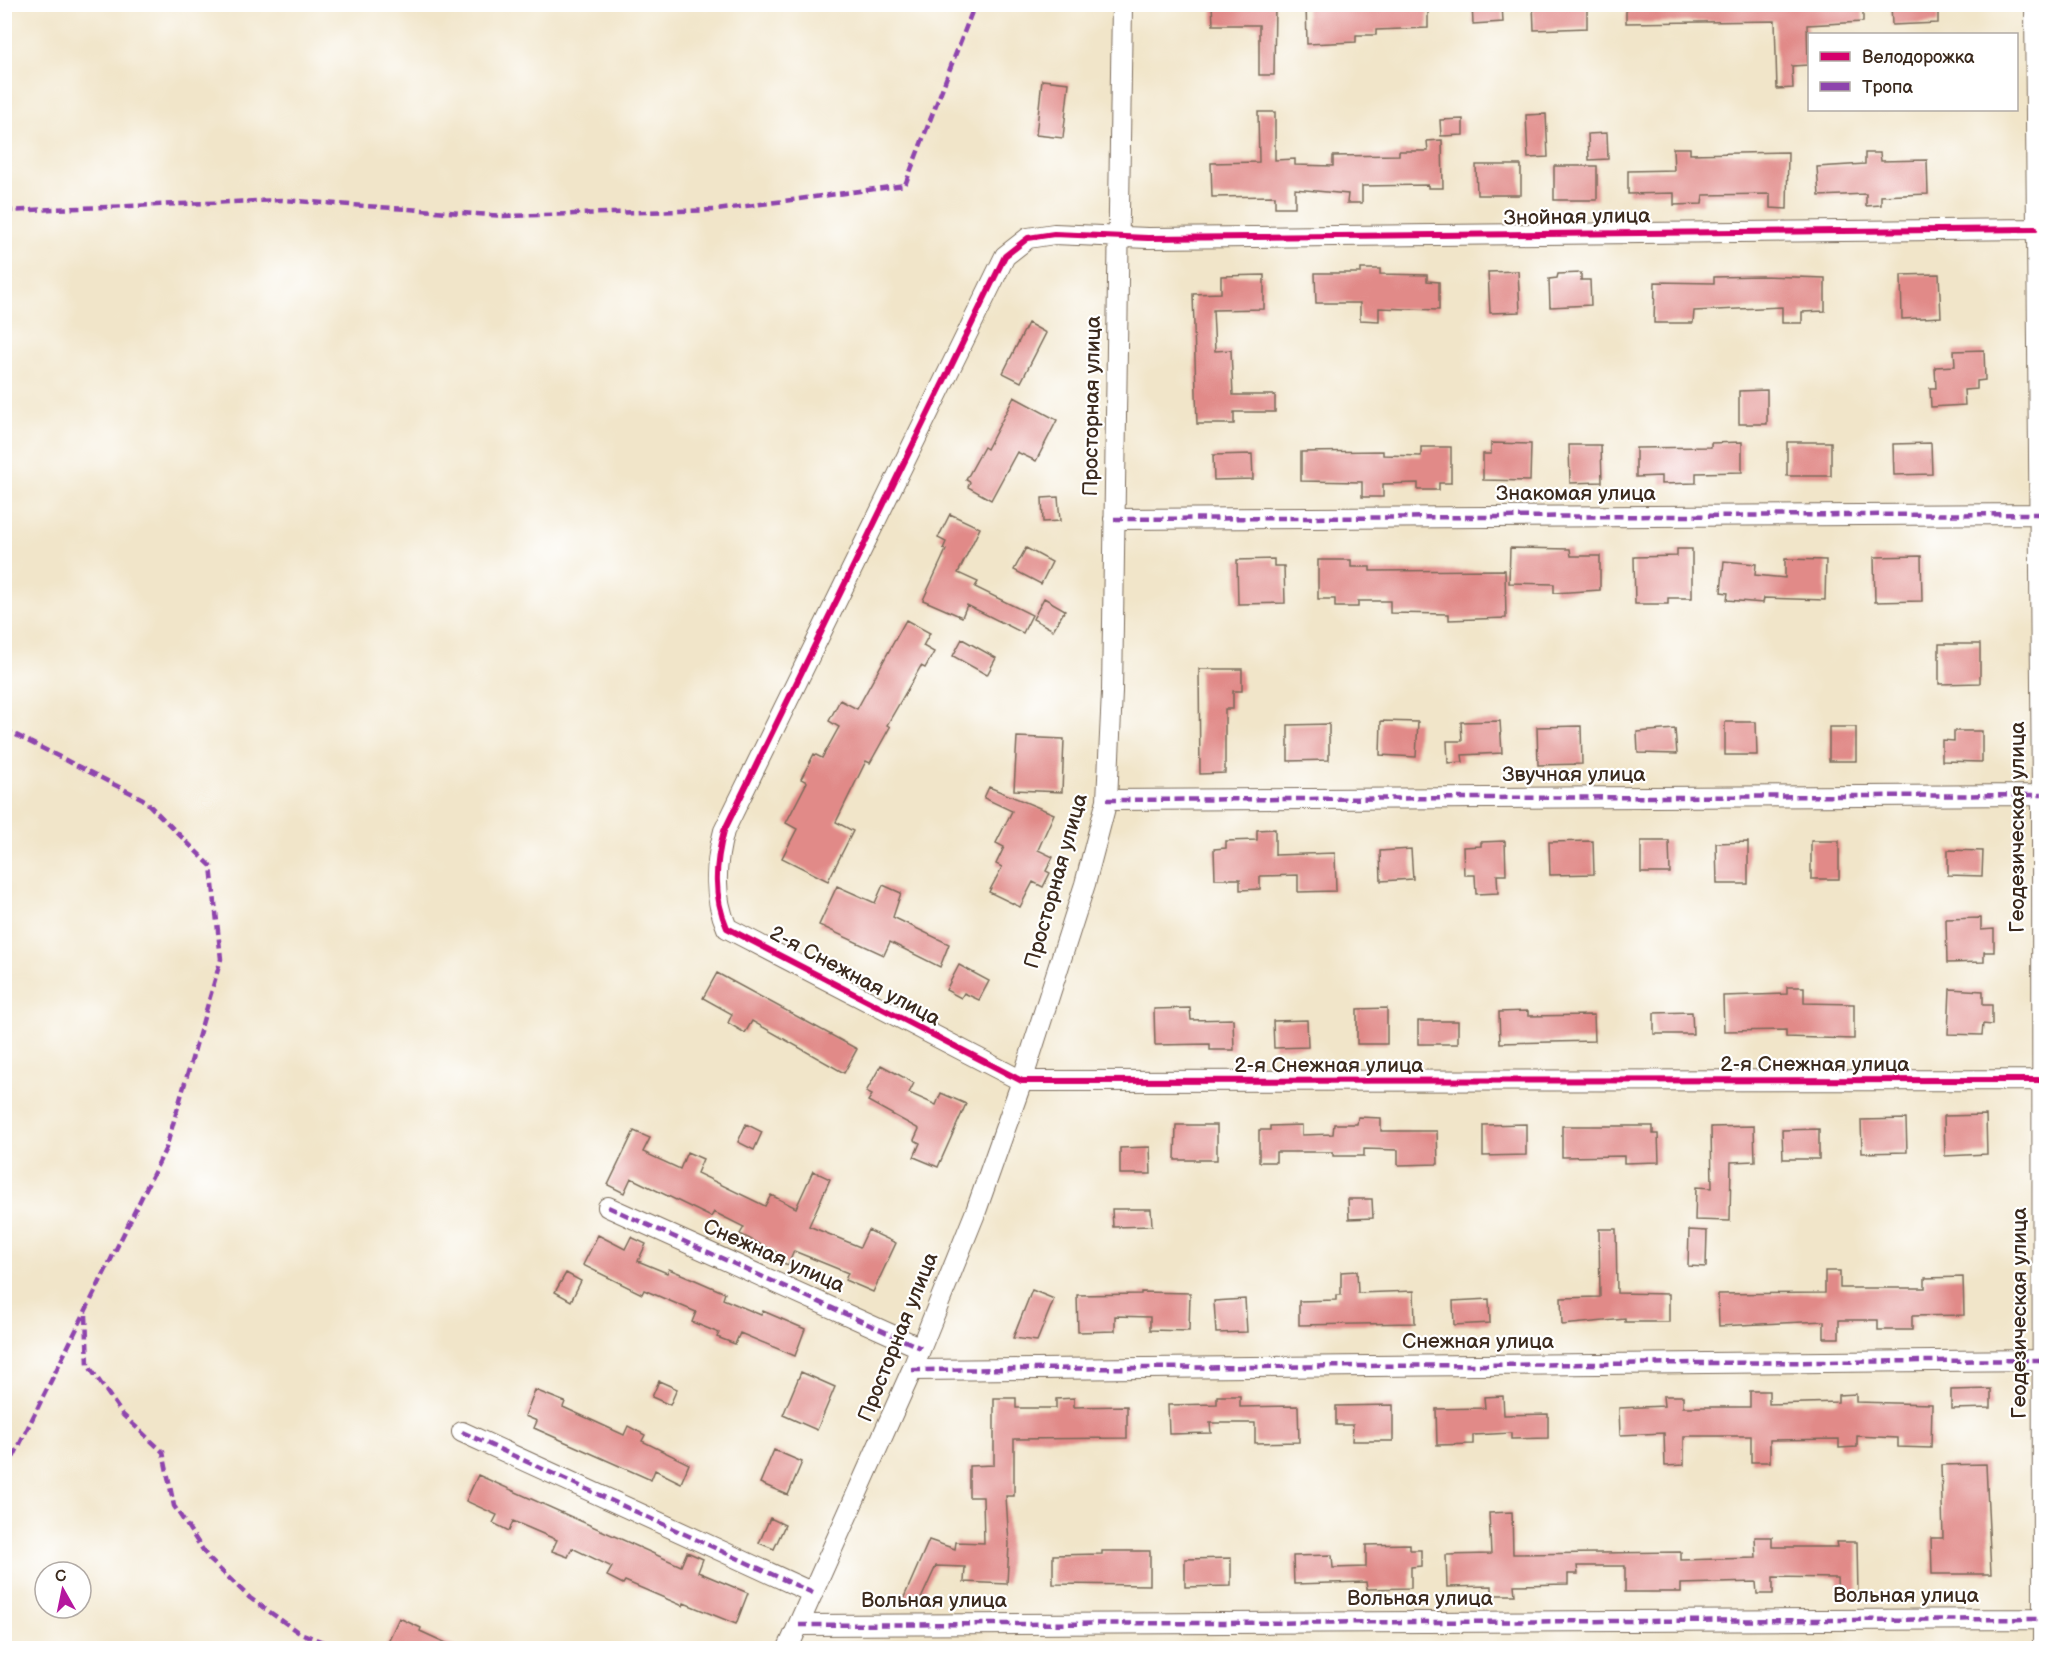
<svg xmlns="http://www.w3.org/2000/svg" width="2051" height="1653" viewBox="0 0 2051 1653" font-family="'Balsamiq Sans',sans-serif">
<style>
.building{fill:#e18a88}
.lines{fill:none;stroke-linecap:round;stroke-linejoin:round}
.minor-casing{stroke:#7b6b5a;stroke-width:22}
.minor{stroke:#fff;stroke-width:20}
.quiet{stroke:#8e44ad;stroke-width:4.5;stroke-dasharray:9 4.5;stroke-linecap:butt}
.cycleway-casing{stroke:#fff;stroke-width:10}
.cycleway{stroke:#d6006c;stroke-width:6}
.labels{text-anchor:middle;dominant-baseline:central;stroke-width:4.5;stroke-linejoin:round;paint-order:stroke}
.street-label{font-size:21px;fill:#3b2a1e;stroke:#fff}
</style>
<rect width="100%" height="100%" fill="#fff"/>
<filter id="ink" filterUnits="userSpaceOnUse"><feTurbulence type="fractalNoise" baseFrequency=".0167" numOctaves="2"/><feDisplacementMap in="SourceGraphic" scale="12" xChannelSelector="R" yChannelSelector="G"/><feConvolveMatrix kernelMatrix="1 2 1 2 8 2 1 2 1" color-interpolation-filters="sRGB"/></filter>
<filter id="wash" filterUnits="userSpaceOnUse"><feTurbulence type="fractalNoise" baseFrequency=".008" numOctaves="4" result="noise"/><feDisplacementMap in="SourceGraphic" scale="24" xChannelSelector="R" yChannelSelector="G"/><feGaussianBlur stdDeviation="1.35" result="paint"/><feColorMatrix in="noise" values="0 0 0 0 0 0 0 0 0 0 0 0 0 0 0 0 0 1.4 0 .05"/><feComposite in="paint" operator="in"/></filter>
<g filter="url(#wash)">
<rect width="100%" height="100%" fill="#f1e5c9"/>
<g id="blocks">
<path class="building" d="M1212 4H1275L1274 75H1259V25H1213Z
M1306 4H1428V28L1376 30V35H1356V42L1307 44Z
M1472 4H1502L1503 22 1473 24Z
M1533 4H1587V28L1534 30Z
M1626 4H1863V22L1807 25 1808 65 1792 66 1793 88 1777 89 1775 21 1626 23Z
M1891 4H1938V23L1892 25Z
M1042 80 1069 83 1063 138 1036 135Z
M1258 112H1275V160L1295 159V165L1333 166V156L1399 155V151H1428L1427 141 1442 140 1443 188H1428V185L1362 186V203H1347L1348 194 1295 189V207H1275V196L1212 197 1211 163 1259 162Z
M1546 114 1548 157 1528 158 1526 115Z
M1463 119V135L1441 136 1440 120Z
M1607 133 1608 159 1589 160 1588 134Z
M1673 148H1690V154L1788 152 1787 209 1770 208V194L1703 195 1702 204 1674 205V193L1628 194V171L1674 170Z
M1865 153H1880L1881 161 1927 160 1928 194 1881 196V205L1866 206V194L1819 196 1817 167 1865 164Z
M1476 165H1521V195H1477Z
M1554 166H1597V200H1554Z
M1361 269H1380V274L1427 275V281L1439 282V310L1379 308V321L1360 320V303H1316L1315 273H1361Z
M1518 271 1520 312 1490 313 1488 272Z
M1581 273V280H1590L1591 305 1550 307 1549 279 1557 278 1558 274Z
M1939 274 1941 317 1902 319 1901 275Z
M1264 275V309L1213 310 1215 351 1231 350 1233 395H1275V412H1234V424H1197L1193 294 1221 293V276Z
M1761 276 1825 278V311L1802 312V323H1782V307L1694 311 1693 323H1654L1655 282 1714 283V277Z
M1028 323 1046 333 1021 382 1003 373Z
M1984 350 1985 380 1977 381V389L1964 390 1965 405 1931 407 1930 388H1936L1935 367 1955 366 1954 351Z
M1767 390V424H1739V391Z
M1014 397 1057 420 1036 461 1017 452 991 500 968 487 970 482 966 480 984 447 987 449Z
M1742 442V472L1696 473V483L1661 484V476L1636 477V448L1711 447V443Z
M1787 442H1831V476H1787Z
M1491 443 1531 444 1530 481 1483 480V454H1491Z
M1931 443 1932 474 1894 475 1893 444Z
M1569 445H1601L1602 482 1570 483Z
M1421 447H1451V483H1439V490H1418V483L1383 484V497H1362V482L1301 481V452L1383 451V455L1421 456Z
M1252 454 1253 479 1214 480 1213 455Z
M1058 497 1060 521 1043 522 1042 498Z
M950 514 980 528 958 573 978 582 975 587 1032 615 1023 633 967 605 962 617 923 600 946 550 943 549 946 542 938 538Z
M1026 548 1052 562 1041 584 1014 570Z
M1510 548 1570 549 1571 556H1600V590L1554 593V584L1509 583Z
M1677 549H1692V598H1668V604H1635L1634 557 1677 556Z
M1921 556 1922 601 1875 602 1874 557Z
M1274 559V566H1284L1285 603 1238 604 1237 560Z
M1785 559 1826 560 1825 600 1764 598 1763 603 1727 600 1728 593 1721 592 1724 561 1756 564 1755 575 1785 578Z
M1318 560H1351V567H1370V571L1505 570 1506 618 1449 620V614L1390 613V601H1358V607H1335V599H1318Z
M1044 598 1065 610 1053 630 1033 619Z
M906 620 930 633 923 646 934 652 925 668 921 666 887 725 890 727 870 763 866 761 836 822 853 831 828 881 782 858 797 829 786 823 807 782 801 779 814 754 822 758 839 727 829 721 840 700 857 709Z
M962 639 996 658 987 675 953 656Z
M1939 644H1980V683L1939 684Z
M1199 669H1242V691H1233V709H1225V773L1200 774Z
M1381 721 1418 722 1416 757 1380 755Z
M1500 721 1502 753 1462 755 1463 762 1448 763 1447 741H1462L1461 722Z
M1725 722H1756L1757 755H1725Z
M1329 724V760L1288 761V725Z
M1581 726 1582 764 1538 765 1537 727Z
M1829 727H1856V761H1829Z
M1675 729 1677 754 1638 753 1637 732Z
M1954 731H1982V762L1942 761V740L1954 741Z
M1017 737 1064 739 1062 792 1014 790Z
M989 787 1054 814 1038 850 1053 857 1046 871 1050 873 1043 887 1033 882 1020 907 989 892 1002 867 996 864 1004 847 996 843 1012 811 984 798Z
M1275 829V855L1335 853 1336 891 1298 892V875L1260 876V889L1240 890V879H1215L1214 849 1226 848V841L1257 840V830Z
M1505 841 1506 875H1497L1498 893 1476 894 1475 875H1464L1463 847 1481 846V842Z
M1593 841 1594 874 1550 875 1549 842Z
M1641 841H1669L1670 873H1641Z
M1811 841H1839V879H1811Z
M1748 842V884H1717L1716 843Z
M1411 849 1413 879 1381 881 1380 851Z
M1948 850 1983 851 1982 876 1948 875Z
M883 885 901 893 893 917 949 944 940 967 890 942 884 955 819 925 837 886 875 903Z
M1981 918V930L1994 929V952H1984V962L1947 963 1946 919Z
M959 965 989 981 979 1000 964 993 961 998 946 990Z
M717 973 857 1049 844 1073 752 1021 745 1033 728 1023 732 1014 703 998Z
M1787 987H1804V1003L1854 1004V1039L1786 1037V1030L1724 1031 1723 996 1787 994Z
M1950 989 1983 991V1005H1992V1025L1983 1024 1982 1035 1948 1034Z
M1190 1008 1191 1020 1233 1019 1234 1050H1210V1044L1155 1045 1154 1009Z
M1387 1008V1044H1357V1009Z
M1528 1011V1016L1594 1015 1595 1041 1500 1043 1499 1012Z
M1692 1012 1693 1034H1654V1013Z
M1307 1020 1308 1047 1274 1048 1273 1021Z
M1418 1021H1458V1044H1418Z
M881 1065 914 1083 909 1093 936 1105 941 1093 966 1104 938 1167 914 1157 920 1143 914 1140 919 1129 868 1101 872 1095 866 1092Z
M1986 1115 1987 1154 1945 1156 1944 1116Z
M1358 1117 1381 1118V1131H1437L1438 1164 1398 1165V1150L1364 1149V1156H1333V1152H1276V1162H1259V1130H1270V1126L1302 1125V1135L1333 1134 1334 1124H1357Z
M1906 1119 1907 1152 1862 1153 1861 1120Z
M746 1124 762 1132 754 1150 738 1142Z
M1526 1124V1155L1483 1156V1125Z
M1176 1125H1217V1160H1175Z
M1562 1126H1653V1134H1658L1659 1162 1624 1163V1156L1562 1157Z
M1754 1126 1755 1161 1731 1162 1730 1221 1695 1220 1696 1187 1712 1188 1711 1127Z
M1819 1129V1159H1783L1782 1130Z
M634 1131 650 1138 643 1152 680 1169 687 1152 703 1159 697 1173 765 1206 771 1195 796 1208 813 1171 830 1179 809 1226 860 1247 868 1230 896 1243 873 1292 845 1280 848 1273 794 1251 788 1265 774 1259 776 1252 740 1234 744 1227 714 1212 711 1217 631 1178 624 1193 608 1185Z
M1150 1147 1151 1174H1120V1148Z
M1348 1199H1372L1373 1218 1349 1219Z
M1112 1209H1151L1152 1226 1113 1227Z
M1599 1229H1616L1617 1293 1669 1294V1322H1625V1319L1562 1325 1561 1298 1600 1297Z
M1689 1230 1707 1231 1706 1267 1688 1266Z
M598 1235 625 1249 631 1237 646 1244 638 1261 667 1273 669 1269 693 1279 725 1293 723 1299 761 1315 763 1311 805 1329 795 1356 740 1333 735 1344 717 1337 719 1333 692 1322 696 1312 644 1290 642 1294 583 1265Z
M1357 1271 1358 1293 1414 1291 1415 1323 1299 1325V1301L1336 1300V1295H1341V1272Z
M1825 1271H1840V1288H1925V1278L1963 1277 1964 1315 1912 1316V1330H1878V1320H1839V1338H1824V1321L1719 1326 1718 1294 1825 1293Z
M566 1273 581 1281 571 1301 555 1292Z
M1032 1290 1054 1299 1037 1341 1013 1338Z
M1141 1292 1190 1293 1189 1331 1150 1330V1317L1115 1316V1331L1078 1332 1077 1295 1141 1294Z
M1245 1299 1247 1332 1216 1333 1214 1301Z
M1489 1299 1490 1323 1454 1325 1453 1301Z
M801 1372 835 1387 817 1430 783 1415Z
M659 1381 677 1389 670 1405 652 1397Z
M1991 1389V1408L1951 1409V1390Z
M535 1390 565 1402 563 1407 624 1435 628 1426 645 1435 642 1441 689 1464 681 1483 655 1470 651 1480 534 1428 537 1421 525 1416Z
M1750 1391H1769V1404L1838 1402V1395L1856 1394V1402L1932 1404 1931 1448 1898 1447V1438L1857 1436V1447L1839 1448V1439L1770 1440V1462H1751V1436H1684V1465L1665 1466 1664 1433 1620 1435 1619 1408 1664 1406 1663 1396H1683V1407H1750Z
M1217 1396H1240V1407L1298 1406 1299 1442 1255 1443V1423H1210L1211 1433 1169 1434 1168 1405 1217 1404Z
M1503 1396 1504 1415 1548 1414V1438L1511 1439V1433L1473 1435V1444L1437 1445 1436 1409 1485 1408 1484 1397Z
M994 1398H1016V1408H1056V1399L1074 1398V1407L1127 1406V1438L1014 1439V1496H1006L1009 1544 1007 1584 964 1582 965 1567 936 1566 920 1601 902 1602 929 1540 955 1549 956 1542 984 1543 983 1497H969V1466L994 1465Z
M1393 1405V1441H1352L1353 1425H1336V1406Z
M774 1450 802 1462 788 1495 760 1483Z
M1986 1464 1991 1574H1932L1931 1538H1943L1941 1465Z
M478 1475 681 1566 687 1552 703 1559 698 1572 748 1593 736 1624 684 1603 683 1606 625 1581 623 1584 607 1576 612 1567 572 1548 568 1557 552 1551 557 1540 513 1521 509 1531 493 1523 497 1515 466 1501Z
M1512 1512 1513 1554 1681 1552V1560L1756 1558 1755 1537H1772V1547H1837L1836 1542H1857L1858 1594H1838L1837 1578 1773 1577V1594H1757L1756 1582 1681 1584V1592H1625V1566H1577L1578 1574H1568V1584L1514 1585 1515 1595H1492V1586L1447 1587 1446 1555 1491 1554 1489 1513Z
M770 1518 785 1525 774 1549 759 1543Z
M1410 1544V1550H1421V1566L1411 1567V1588L1367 1589 1366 1582 1294 1584 1293 1556 1332 1555 1333 1568 1366 1567V1545Z
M1102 1551H1150V1585L1053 1584V1555L1102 1554Z
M1231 1558V1586L1185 1587V1559Z
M399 1618 421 1628 420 1631 457 1648H385Z"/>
</g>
</g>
<g filter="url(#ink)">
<use href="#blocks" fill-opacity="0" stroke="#7b6b5a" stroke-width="1.5"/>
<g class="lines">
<defs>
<path id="minor" d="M2035 4 2042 795 2043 1648
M2035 229 1148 238 1054 234 1028 238 1005 256 724 831C715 864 713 896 727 928L1022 1081 2040 1080
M1114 519 2039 514
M1107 800 2042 795
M608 1207 921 1348
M912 1370 2044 1360
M462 1432 813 1593
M799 1625 2042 1619
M788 1648 912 1370 976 1211 1022 1081 1085 884 1107 800 1112 692 1122 4"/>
</defs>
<use href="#minor" class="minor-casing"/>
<use href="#minor" class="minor"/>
<path class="quiet" d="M4 211 282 200 504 216 716 210 905 185 975 4
M1114 519 2039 514
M4 729 143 799 211 866 221 959 166 1148 4 1476
M1107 800 2042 795
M608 1207 921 1348
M86 1315 88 1365 123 1415 163 1452 174 1506 209 1559 250 1598 298 1632 338 1648
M912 1370 2044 1360
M462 1432 813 1593
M799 1625 2042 1619"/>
<defs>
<path id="cycleway" d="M2035 229 1148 238 1054 234 1028 238 1005 256 724 831C715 864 713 896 727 928L1022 1081 2040 1080"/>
</defs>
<use href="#cycleway" class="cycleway-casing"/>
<use href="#cycleway" class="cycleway"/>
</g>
</g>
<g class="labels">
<g class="street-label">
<text transform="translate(1577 217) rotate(-1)">Знойная улица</text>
<text transform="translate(1092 406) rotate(-89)">Просторная улица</text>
<text x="1576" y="493">Знакомая улица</text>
<text x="1574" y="774">Звучная улица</text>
<text transform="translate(2017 827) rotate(-90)">Геодезическая улица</text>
<text transform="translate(1056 881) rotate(-74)">Просторная улица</text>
<text transform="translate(855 976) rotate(28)">2-я Снежная улица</text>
<text x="1815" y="1064">2-я Снежная улица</text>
<text x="1329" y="1065">2-я Снежная улица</text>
<text transform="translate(774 1256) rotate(24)">Снежная улица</text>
<text transform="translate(2019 1313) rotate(-90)">Геодезическая улица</text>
<text transform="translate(898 1337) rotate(-68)">Просторная улица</text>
<text x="1478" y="1341">Снежная улица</text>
<text x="1906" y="1595">Вольная улица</text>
<text x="1420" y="1598">Вольная улица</text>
<text x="934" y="1600">Вольная улица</text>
</g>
</g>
<rect width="2051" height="1653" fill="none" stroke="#fff" stroke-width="24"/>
<rect x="1808" y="33" width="210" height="78" fill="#ffffff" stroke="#b1aaa5" stroke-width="1.5"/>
<rect x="1820" y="52" width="30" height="9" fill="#d6006c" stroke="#b1aaa5" stroke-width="1.5"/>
<text x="1862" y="63" font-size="18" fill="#3b2a1e">Велодорожка</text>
<rect x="1820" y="82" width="30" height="9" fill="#8e44ad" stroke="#b1aaa5" stroke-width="1.5"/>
<text x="1862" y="93" font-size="18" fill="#3b2a1e">Тропа</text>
<g transform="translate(63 1590) rotate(351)"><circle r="28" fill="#ffffff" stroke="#b1aaa5" stroke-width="1.5"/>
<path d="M0-4.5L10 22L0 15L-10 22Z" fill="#b5179e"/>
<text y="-9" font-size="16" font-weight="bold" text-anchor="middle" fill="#3b2a1e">С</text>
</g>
</svg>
